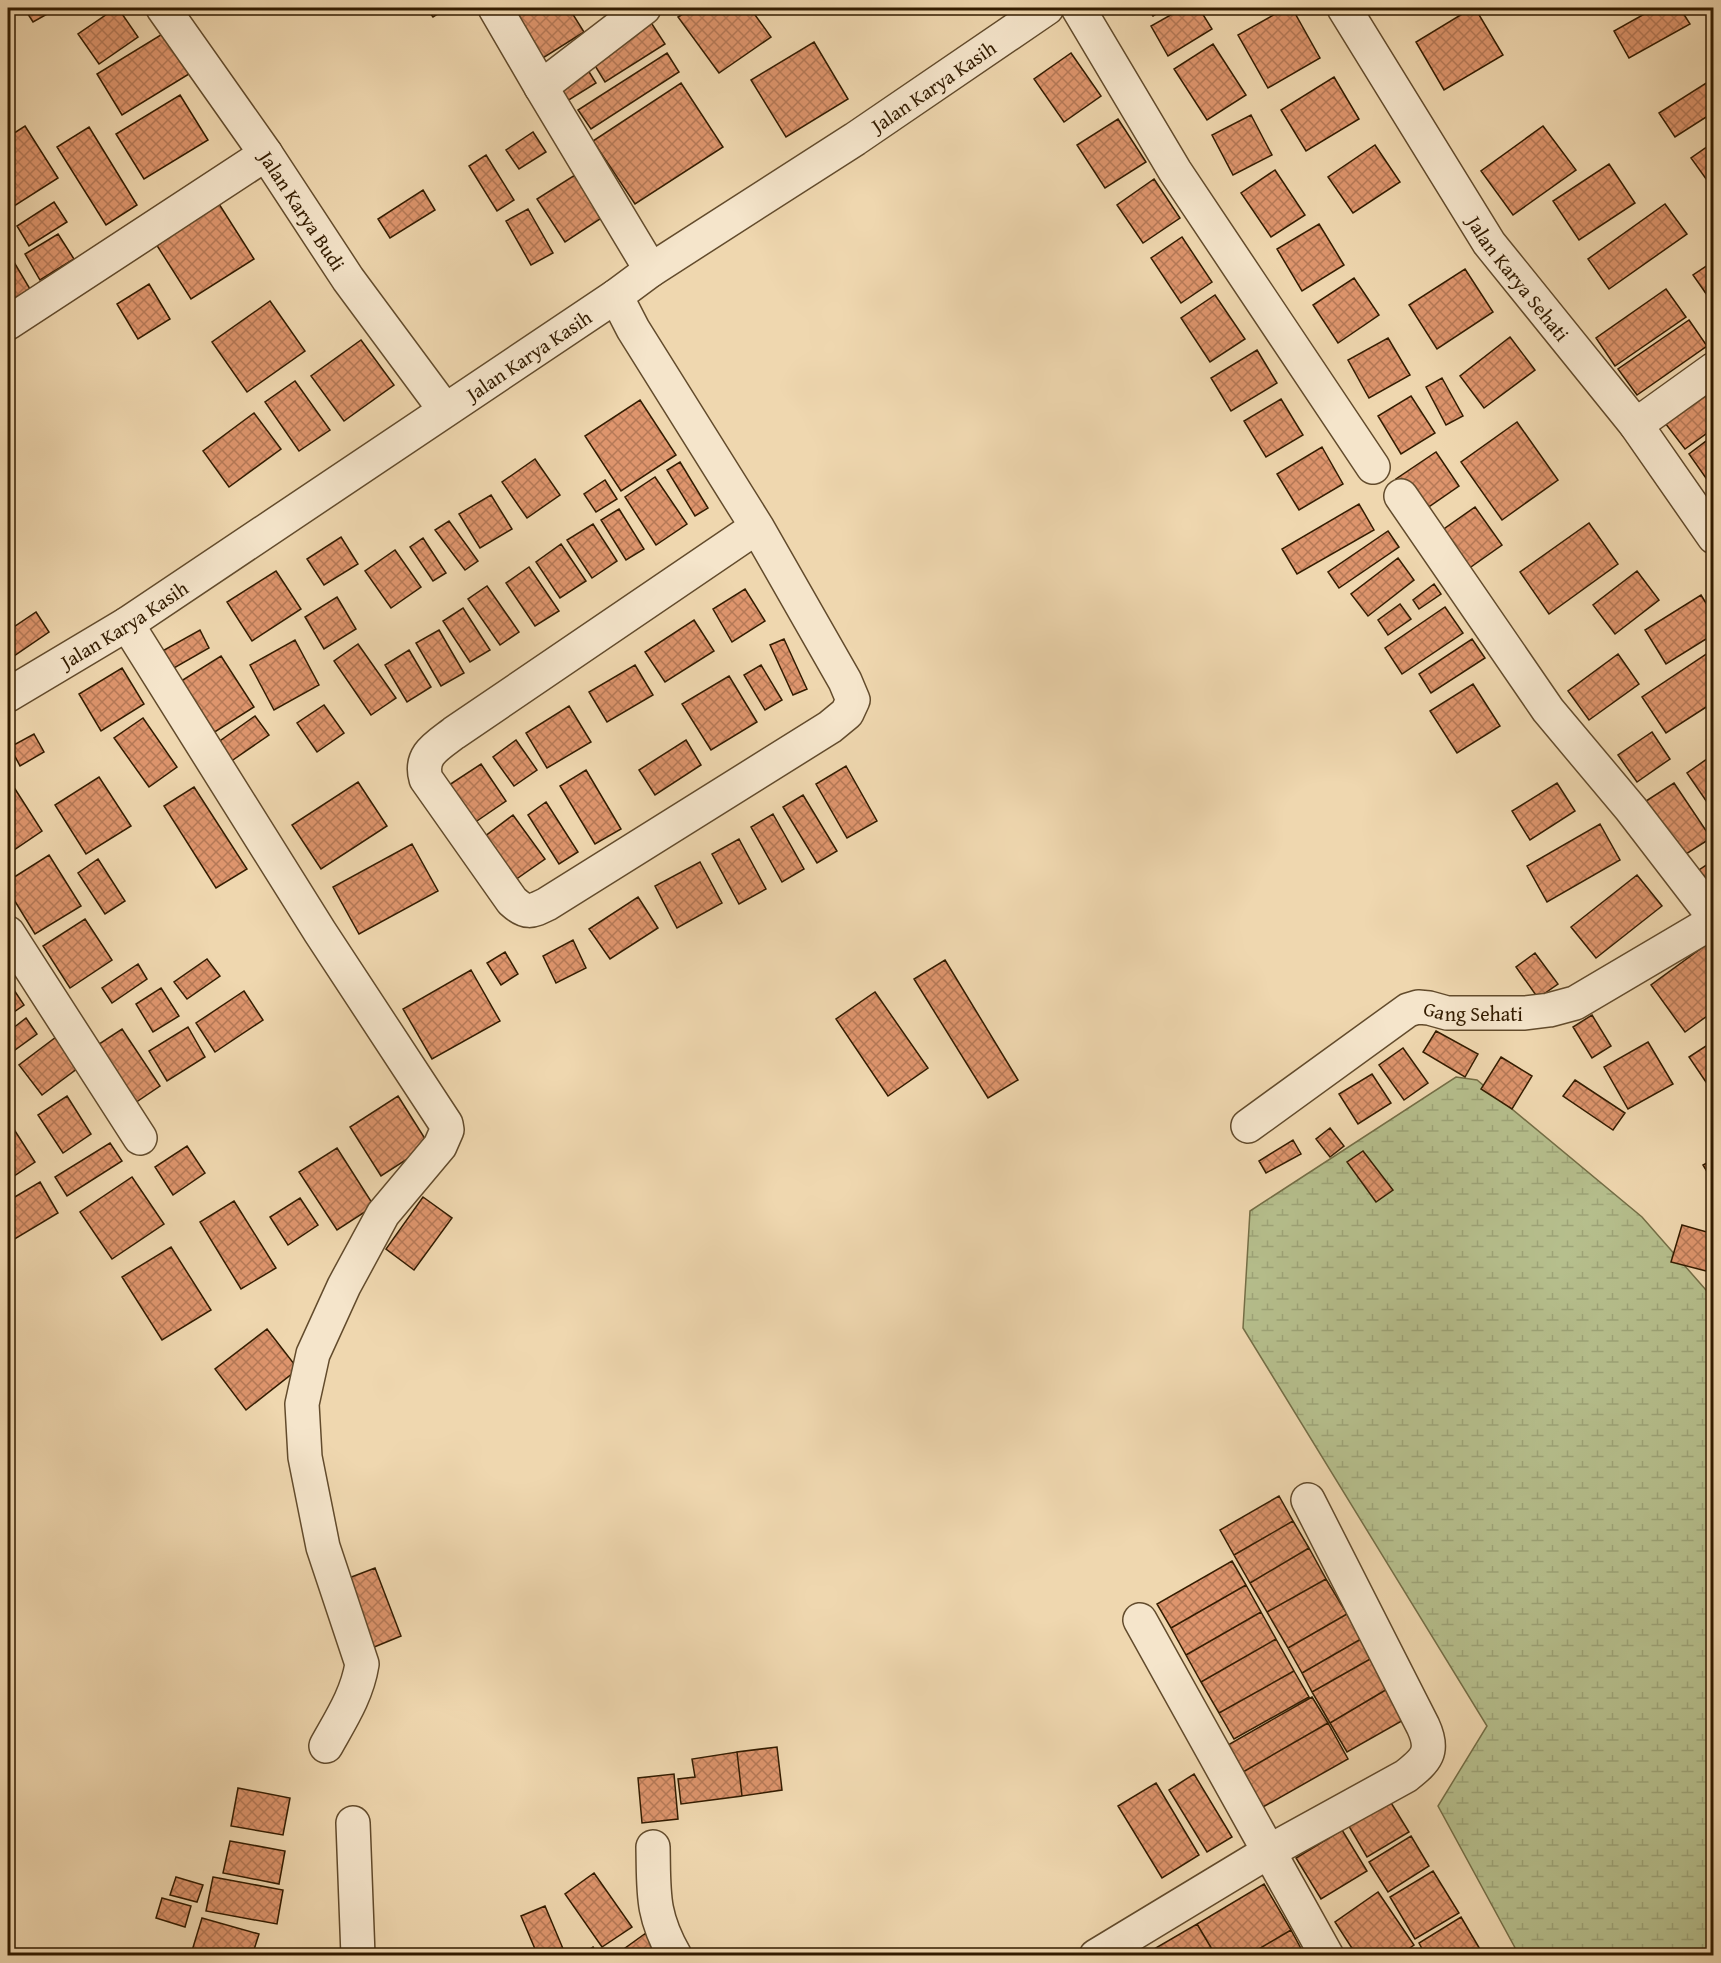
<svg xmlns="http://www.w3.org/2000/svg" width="1721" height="1963" viewBox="0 0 1721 1963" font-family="'Gentium Book Plus',serif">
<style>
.wetland{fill:url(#wetland-marsh);stroke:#746e46;stroke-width:1.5}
.building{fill:url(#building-cross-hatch);stroke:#331c00;stroke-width:1.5}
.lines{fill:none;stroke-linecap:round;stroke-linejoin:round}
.minor-casing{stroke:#624b2c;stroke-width:36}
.minor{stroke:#f5e5cb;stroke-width:33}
.labels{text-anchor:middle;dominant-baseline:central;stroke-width:6;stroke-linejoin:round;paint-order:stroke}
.street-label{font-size:20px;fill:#331c00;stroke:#f5e5cb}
</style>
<defs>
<pattern id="wetland-marsh" width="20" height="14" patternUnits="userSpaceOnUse" patternTransform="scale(1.5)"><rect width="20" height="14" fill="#b6bf8d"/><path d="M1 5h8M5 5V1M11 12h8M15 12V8" fill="none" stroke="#9da478"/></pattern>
<pattern id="building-cross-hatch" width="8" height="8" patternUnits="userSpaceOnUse" patternTransform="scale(1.5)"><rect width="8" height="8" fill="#de956d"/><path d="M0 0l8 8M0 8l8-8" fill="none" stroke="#b57957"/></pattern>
</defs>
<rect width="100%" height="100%" fill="#efd7af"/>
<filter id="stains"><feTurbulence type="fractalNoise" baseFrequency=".00333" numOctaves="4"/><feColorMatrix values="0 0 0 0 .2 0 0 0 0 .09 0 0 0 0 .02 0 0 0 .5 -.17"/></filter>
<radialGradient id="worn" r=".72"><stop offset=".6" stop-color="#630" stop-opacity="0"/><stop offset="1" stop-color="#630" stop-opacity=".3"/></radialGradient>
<path class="wetland" d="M1456 1077 1477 1080 1642 1217 1713 1298V1955H1519L1438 1806 1487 1726 1243 1328 1250 1211Z"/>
<path class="building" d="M24 8H58L33 22Z
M116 8H118L138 37 99 64 78 34Z
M426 8H447L433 17Z
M523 8H569L584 32 535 63 507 18Z
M692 8H750L771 37 719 73 678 17Z
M1147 8H1166L1153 16Z
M1183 8H1199L1212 29 1168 56 1151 26Z
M1286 8H1292L1320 58 1268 88 1238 35Z
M1472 8H1475L1503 55 1444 90 1416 42Z
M1655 8H1680L1690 24 1629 58 1614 31Z
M648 18 665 44 605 82 589 56Z
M164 33 189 74 122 115 97 74Z
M814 42 848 99 786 137 751 80Z
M1213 44 1246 95 1207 120 1174 69Z
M667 53 679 72 591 129 578 110Z
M1071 53 1101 96 1064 122 1034 79Z
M583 62 596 83 564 103 551 81Z
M1334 77 1359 119 1306 151 1281 110Z
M1714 78V112L1675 137 1659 113Z
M681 83 723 147 635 204 593 141Z
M180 95 208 140 144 179 116 134Z
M1251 115 1272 155 1233 175 1212 135Z
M1118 119 1146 162 1105 188 1077 145Z
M25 126 58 178 8 210V137Z
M1543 126 1576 170 1513 215 1481 171Z
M89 127 137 205 106 225 57 147Z
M533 132 546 152 519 169 506 150Z
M1714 142V190L1691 158Z
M1375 145 1400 182 1353 213 1328 177Z
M486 155 514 200 497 211 469 166Z
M1609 164 1635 203 1579 240 1553 201Z
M1275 170 1305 215 1271 237 1241 193Z
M575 175 603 217 565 242 537 199Z
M1154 179 1180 218 1143 243 1117 205Z
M423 190 435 210 390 238 378 219Z
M54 202 67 222 29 246 17 226Z
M219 204 254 259 191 299 156 244Z
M1665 204 1687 234 1609 289 1588 259Z
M528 209 553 253 531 265 506 221Z
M1319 224 1344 265 1302 291 1277 249Z
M58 234 74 259 40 280 25 254Z
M1182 237 1212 282 1181 303 1151 258Z
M8 252 30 289 8 303Z
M1714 261V305L1693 275Z
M1465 269 1493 312 1437 349 1409 305Z
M1354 278 1379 315 1338 343 1313 305Z
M149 284 170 319 138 339 117 304Z
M1666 289 1686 317 1615 366 1596 338Z
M1215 295 1245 339 1210 362 1181 318Z
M270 301 305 351 247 392 212 342Z
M1689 320 1707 346 1637 395 1618 369Z
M1510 337 1535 370 1484 408 1460 376Z
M1388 338 1410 375 1369 398 1348 360Z
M361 340 394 385 344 421 311 376Z
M1257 350 1277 383 1231 411 1211 378Z
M1442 378 1463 416 1446 425 1426 387Z
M295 381 330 430 299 451 265 402Z
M1709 390 1714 396V428L1685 449 1665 423Z
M1411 396 1435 433 1401 454 1378 416Z
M1281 399 1303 435 1266 457 1244 421Z
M640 400 676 455 621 491 585 436Z
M254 413 281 449 229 487 203 451Z
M1517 422 1558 480 1502 520 1461 462Z
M1714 435V477L1708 481 1689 454Z
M1322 447 1343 484 1299 510 1277 474Z
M1436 452 1459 486 1420 513 1396 479Z
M535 459 560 495 527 518 502 482Z
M680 462 708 508 695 516 667 470Z
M655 477 687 524 656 545 625 497Z
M605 480 617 499 596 512 584 494Z
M491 495 512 529 480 548 459 514Z
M1359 504 1374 530 1297 574 1282 549Z
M1475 507 1502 545 1468 569 1441 531Z
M619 509 644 549 626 560 601 520Z
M449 521 478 561 465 570 435 530Z
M1589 523 1618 564 1549 614 1520 572Z
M593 524 617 561 592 578 567 540Z
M1388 531 1399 547 1339 588 1328 572Z
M341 537 358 564 324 585 307 559Z
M423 538 446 573 433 581 410 547Z
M561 544 586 581 560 598 536 562Z
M395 550 421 587 391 608 365 571Z
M1398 558 1414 580 1368 616 1351 594Z
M529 567 559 611 535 626 506 583Z
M276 571 301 609 252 641 227 602Z
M1637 571 1659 600 1615 634 1593 605Z
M1434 584 1441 594 1419 609 1413 600Z
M487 586 519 632 500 645 468 599Z
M745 589 765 621 732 642 713 609Z
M1701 595 1714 616V634L1666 664 1645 630Z
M337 597 356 629 324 649 305 617Z
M1400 604 1411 619 1388 635 1378 620Z
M1445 607 1463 633 1402 674 1385 648Z
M463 608 490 650 470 662 443 621Z
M36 612 49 632 8 660V631Z
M694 620 714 651 665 682 645 652Z
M200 630 209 648 167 672 157 654Z
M439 630 464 673 441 686 416 643Z
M784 639 807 689 793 695 770 645Z
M1472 639 1485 658 1431 693 1419 674Z
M295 640 319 685 274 710 250 665Z
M358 644 396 698 371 715 334 661Z
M1714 649V702L1666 733 1642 697Z
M409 650 431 687 407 702 385 665Z
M1618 654 1639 684 1589 720 1568 691Z
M221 656 254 707 210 735 178 683Z
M635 665 653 695 607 722 589 692Z
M761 665 782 700 765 710 744 675Z
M122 668 144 704 101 731 79 694Z
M729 676 757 722 711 750 682 704Z
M1473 684 1500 726 1457 753 1430 711Z
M324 705 344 733 317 752 297 723Z
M569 706 591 742 547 768 526 733Z
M255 716 269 735 230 762 217 743Z
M143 718 177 767 149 787 114 738Z
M1652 732 1670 759 1637 782 1618 755Z
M34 734 44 752 20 766 10 747Z
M516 740 537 770 514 786 493 757Z
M686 740 701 765 655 795 639 770Z
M1714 754V806L1711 808 1687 773Z
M481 764 506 801 471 825 446 787Z
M846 766 877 821 847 838 816 784Z
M586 770 621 829 595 844 560 786Z
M99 777 131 826 86 854 55 805Z
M8 778 42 831 8 854Z
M358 782 387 826 321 869 292 825Z
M1557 783 1575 811 1530 840 1512 811Z
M1674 783 1711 838 1683 856 1646 801Z
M194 787 247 869 216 888 164 806Z
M803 795 837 851 817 863 783 807Z
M546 802 578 852 559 864 528 815Z
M773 814 804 869 782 882 751 827Z
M513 815 545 859 515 880 484 837Z
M1600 824 1620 860 1547 902 1527 866Z
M739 839 766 889 739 904 712 854Z
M412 844 438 891 359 934 333 887Z
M49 855 81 906 35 934 8 890V881Z
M98 859 125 901 105 914 78 873Z
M1714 860V903L1693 874Z
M700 862 722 903 677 928 655 886Z
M1637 875 1662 906 1596 958 1571 927Z
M638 897 658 928 610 959 589 929Z
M85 919 112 960 70 988 43 946Z
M1714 939V1011L1685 1032 1651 985Z
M573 940 586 968 556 983 543 956Z
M505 952 518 974 501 985 487 963Z
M1535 953 1558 984 1538 998 1516 967Z
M207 959 220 976 187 999 174 982Z
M945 960 1018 1080 988 1098 914 979Z
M138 964 147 979 112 1003 102 988Z
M471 970 500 1021 432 1059 403 1009Z
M8 981 24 1005 8 1016Z
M161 988 179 1016 153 1032 136 1004Z
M244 991 263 1020 215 1052 196 1023Z
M875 992 928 1068 888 1096 836 1019Z
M1592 1015 1611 1046 1592 1058 1573 1027Z
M26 1018 37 1034 8 1055V1032Z
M188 1027 205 1057 167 1081 149 1051Z
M122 1029 160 1086 126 1109 87 1052Z
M1436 1031 1478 1054 1465 1077 1423 1052Z
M56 1037 78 1068 42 1095 19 1065Z
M1648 1042 1673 1084 1628 1109 1604 1067Z
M1709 1044 1714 1051 1712 1091 1689 1057Z
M1403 1048 1428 1083 1404 1100 1379 1065Z
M1501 1057 1532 1076 1512 1109 1481 1089Z
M1372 1074 1391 1103 1358 1124 1339 1094Z
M1575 1080 1625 1113 1613 1130 1563 1096Z
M67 1096 91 1134 63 1153 38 1115Z
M398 1096 429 1145 381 1176 350 1127Z
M8 1120 35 1162 8 1180Z
M1330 1128 1344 1146 1330 1157 1316 1139Z
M1293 1140 1301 1154 1266 1173 1259 1161Z
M110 1143 122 1161 67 1196 55 1177Z
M187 1146 205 1173 173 1195 155 1167Z
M337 1148 374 1206 337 1230 299 1172Z
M1363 1151 1393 1190 1376 1202 1347 1162Z
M1714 1159V1183L1703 1165Z
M132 1177 164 1224 112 1259 80 1212Z
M40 1182 58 1213 8 1243V1201Z
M423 1197 452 1218 414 1270 386 1249Z
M300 1198 318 1225 288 1245 270 1217Z
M234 1201 276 1268 241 1289 200 1222Z
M1682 1225 1714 1234V1273L1671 1262Z
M171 1247 211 1310 162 1340 122 1277Z
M267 1329 298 1369 246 1410 215 1369Z
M1279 1496 1293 1521 1234 1555 1220 1530Z
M1293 1521 1309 1548 1250 1583 1234 1555Z
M1309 1548 1326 1579 1267 1612 1250 1583Z
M1232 1561 1246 1585 1171 1628 1157 1604Z
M375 1568 401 1636 367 1650 341 1581Z
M1326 1579 1347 1614 1288 1648 1267 1612Z
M1246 1585 1261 1612 1186 1655 1171 1628Z
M1261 1612 1276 1639 1201 1682 1186 1655Z
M1347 1614 1361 1639 1302 1673 1288 1648Z
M1276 1639 1294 1671 1219 1713 1201 1682Z
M1361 1639 1372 1658 1312 1692 1302 1673Z
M1372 1658 1389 1688 1330 1723 1312 1692Z
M1294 1671 1309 1697 1234 1739 1219 1713Z
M1389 1688 1407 1718 1347 1752 1330 1723Z
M1312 1697 1328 1723 1243 1772 1228 1745Z
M1328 1723 1348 1759 1263 1807 1243 1772Z
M777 1747 782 1790 742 1796 737 1752Z
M737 1752 742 1796 681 1804 678 1779 695 1777 692 1759Z
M674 1774 678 1819 642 1823 638 1778Z
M1194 1774 1232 1837 1207 1852 1169 1790Z
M1156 1783 1199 1855 1162 1878 1118 1806Z
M238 1788 290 1798 283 1835 231 1826Z
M1385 1793 1409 1832 1367 1857 1344 1818Z
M1342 1830 1367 1871 1321 1899 1296 1858Z
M1411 1836 1429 1866 1388 1892 1369 1862Z
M230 1841 285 1851 279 1884 223 1873Z
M1433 1871 1459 1913 1415 1939 1390 1897Z
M594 1873 632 1927 602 1947 565 1894Z
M176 1877 203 1885 197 1902 170 1895Z
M213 1877 283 1890 277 1924 206 1911Z
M1264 1884 1291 1930 1247 1956H1216L1197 1924Z
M1378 1892 1414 1945 1398 1956H1357L1335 1922Z
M162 1898 191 1906 185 1927 156 1918Z
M545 1906 564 1951 553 1956H538L521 1916Z
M1461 1917 1484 1956H1426L1419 1943Z
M202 1918 259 1934 252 1956H197L191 1954Z
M1197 1924 1216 1956H1142Z
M1291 1930 1305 1956H1247Z
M646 1933 662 1956H614Z
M593 1947 599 1956H580Z"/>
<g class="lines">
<defs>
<g id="minor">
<path id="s1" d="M163 8 266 154 348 279 445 410"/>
<path d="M495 8 541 87 651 270"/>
<path d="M1078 8 1175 171 1373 467"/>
<path id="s2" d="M1344 8 1489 243 1636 425 1714 537"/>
<path d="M541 87 644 8"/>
<path d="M616 296 633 329 757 527 845 681 853 700 847 713 830 727 547 904C531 912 526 914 512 901L426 779C419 755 437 746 454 733L757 527"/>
<path d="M8 323 266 154"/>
<path d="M1636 425 1714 369"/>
<path d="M1401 496 1548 710 1631 809 1714 917"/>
<path d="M127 624 320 932 446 1124 447 1130 440 1146 383 1214 344 1286 313 1354 302 1404 305 1457 323 1547 362 1664C357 1695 341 1719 326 1746"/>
<path id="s3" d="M8 695 127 624 616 296 651 270 855 139 1047 8"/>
<path d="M8 933 140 1138"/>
<path id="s4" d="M1248 1126 1408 1010 1418 1007 1429 1008 1447 1013H1525L1549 1010 1575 1003 1714 921"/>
<path d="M1140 1620 1327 1956"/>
<path d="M353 1823 358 1956"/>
<path d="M653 1847C654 1892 651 1914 675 1956"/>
<path d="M1096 1956 1268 1852 1406 1776C1426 1760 1435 1752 1423 1726L1308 1500"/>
</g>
</defs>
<use href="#minor" class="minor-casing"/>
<use href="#minor" class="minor"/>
</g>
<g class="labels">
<g class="street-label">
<text stroke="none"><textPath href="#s3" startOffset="1108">Jalan Karya Kasih</textPath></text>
<text stroke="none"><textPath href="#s1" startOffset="246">Jalan Karya Budi</textPath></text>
<text stroke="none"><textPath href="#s2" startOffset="322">Jalan Karya Sehati</textPath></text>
<text stroke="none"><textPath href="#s3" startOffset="622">Jalan Karya Kasih</textPath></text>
<text stroke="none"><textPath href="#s3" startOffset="136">Jalan Karya Kasih</textPath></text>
<text stroke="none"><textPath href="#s4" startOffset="264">Gang Sehati</textPath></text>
</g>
</g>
<rect width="1721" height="1963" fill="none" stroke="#efd7af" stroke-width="30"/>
<rect x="9" y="9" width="1703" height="1945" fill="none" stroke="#331c00" stroke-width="3"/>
<rect x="15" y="15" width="1691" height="1933" fill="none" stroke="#331c00" stroke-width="1.5"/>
<rect width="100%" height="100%" filter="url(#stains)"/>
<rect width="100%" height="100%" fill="url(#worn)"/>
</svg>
